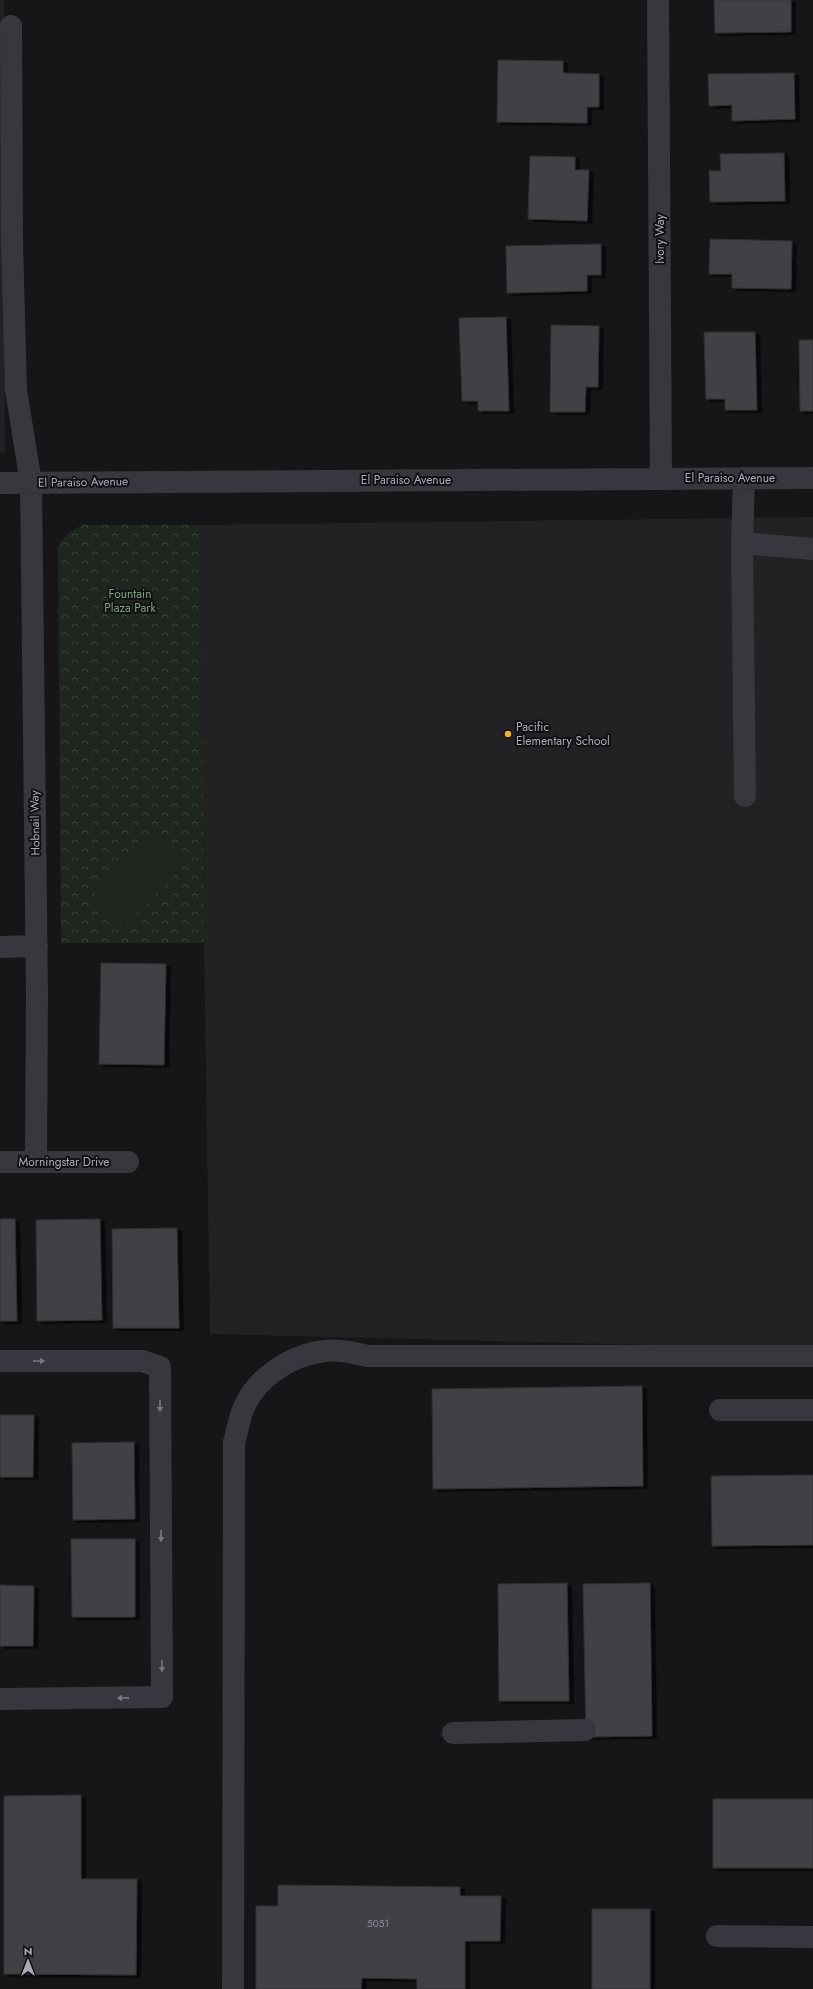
<svg xmlns="http://www.w3.org/2000/svg" width="813" height="1989" viewBox="0 0 813 1989" font-family="Jost,sans-serif">
<style>
.built{fill:#222225}
.park{fill:url(#park-crowns)}
.garden{fill:#1e261f}
.building{fill:#404145;stroke:#303034;filter:url(#shadow)}
.lines{fill:none;stroke-linecap:round;stroke-linejoin:round}
.minor{stroke:#37383d;stroke-width:22}
.oneway{fill:#757881}
.poi-dot{fill:#f2b134;stroke:#111113;stroke-width:1.5}
.labels{text-anchor:middle;dominant-baseline:central;stroke-width:4;stroke-linejoin:round;paint-order:stroke}
.number-label{font-size:10px;fill:#8e929b}
.street-label{font-size:12px;fill:#a8adb8;stroke:#111113}
.park-label{font-size:12px;fill:#7fa381;stroke:#111113}
.poi-label{font-size:12px;fill:#a8adb8;stroke:#111113;text-anchor:start}
</style>
<defs>
<pattern id="park-crowns" width="20" height="18" patternUnits="userSpaceOnUse"><rect width="20" height="18" fill="#1e261f"/><path d="M2 6a3 3 0 1 1 6 0M12 15a3 3 0 1 1 6 0" fill="none" stroke="#3c433d"/></pattern>
<filter id="shadow"><feDropShadow dx="4.5" dy="2.5" stdDeviation="0" flood-color="#0009"/></filter>
</defs>
<rect width="100%" height="100%" fill="#161618"/>
<path class="built" d="M0 0H4L5 453H0Z
M813 517V1349L210 1334 204 943 201 525Z"/>
<path class="park" d="M84 525H201L204 943H61L58 547C65 534 71 530 84 525Z"/>
<path class="garden" d="M158 830 185 856 186 864 121 929 90 899Z"/>
<path class="building" d="M714 0H791V32L715 33Z
M498 60 563 61V73L599 74V107H587V123L497 122Z
M794 73 795 119 732 121V105L709 106 708 74Z
M784 153 785 201 710 202 709 171H721L720 154Z
M530 156 575 157V170H589L587 221 528 219Z
M710 239 792 241 791 289 732 288V274H709Z
M601 244V275H587V291L507 293 506 246Z
M506 317 509 411H478V401H462L459 318Z
M551 325 599 326 598 387H586L585 412H550Z
M704 332H755L757 410H725V399H706Z
M799 340H813V411H800Z
M101 963 166 964 164 1065 99 1064Z
M0 1219H15L17 1321H0Z
M100 1219 102 1320 37 1321 36 1220Z
M177 1228 179 1328H113L112 1229Z
M642 1386 643 1486 433 1489 432 1389Z
M0 1415H34L33 1477H0Z
M134 1442 135 1519 73 1520 72 1443Z
M813 1475V1545L712 1546 711 1476Z
M71 1539H135V1617H72Z
M567 1583 569 1701H499L498 1584Z
M650 1583 652 1736 586 1737 583 1584Z
M0 1585 34 1586 33 1646H0Z
M81 1795V1879H137L136 1975 4 1974V1796Z
M713 1799H813V1868H713Z
M278 1885 460 1887V1896H501L500 1941H465V1989H417V1979L362 1978 361 1989H256V1906H278Z
M592 1909H650V1989H592Z"/>
<g class="lines">
<path class="minor" d="M658 0 661 478
M11 26 12 242 16 390 31 483 37 993 36 1162
M744 478 742 543 745 796
M0 483 813 478
M742 543 813 549
M0 947 37 946
M0 1162H128
M0 1361H142L160 1367 162 1697 0 1699
M720 1410H813
M453 1733 585 1730
M717 1936 813 1937
M233 1989 234 1442C237 1432 239 1422 242 1412 254 1378 291 1355 325 1351 340 1349 354 1353 368 1356H813"/>
</g>
<defs><path id="oneway-solid" d="M-6-.8H1V-3.2L6.5 0L1 3.2V.8H-6Z"/></defs>
<g class="oneway">
<use href="#oneway-solid" transform="translate(39 1361)"/>
<use href="#oneway-solid" transform="translate(160 1406) rotate(90)"/>
<use href="#oneway-solid" transform="translate(161 1536) rotate(90)"/>
<use href="#oneway-solid" transform="translate(162 1666) rotate(90)"/>
<use href="#oneway-solid" transform="translate(123 1698) rotate(179)"/>
</g>
<circle class="poi-dot" cx="508" cy="734" r="4"/>
<g class="labels">
<g class="number-label">
<text x="378" y="1923">5051</text>
</g>
<g class="street-label">
<text transform="translate(660 239) rotate(-90)">Ivory Way</text>
<text x="730" y="478">El Paraiso Avenue</text>
<text x="406" y="480">El Paraiso Avenue</text>
<text transform="translate(83 482) rotate(-1)">El Paraiso Avenue</text>
<text transform="translate(35 823) rotate(-91)">Hobnail Way</text>
<text x="64" y="1162">Morningstar Drive</text>
</g>
<g class="park-label">
<text x="130" y="594">Fountain<tspan x="130" dy="14">Plaza Park</tspan></text>
</g>
<g class="poi-label">
<text x="516" y="727">Pacific<tspan x="516" dy="14">Elementary School</tspan></text>
</g>
</g>
<g transform="translate(28 1961)" stroke="#111113" stroke-width="3" paint-order="stroke">
<path d="M0-3L7 15L0 10L-7 15Z" fill="#a8adb8"/>
<text y="-6" font-size="11" font-weight="bold" text-anchor="middle" fill="#a8adb8">N</text>
</g>
</svg>
